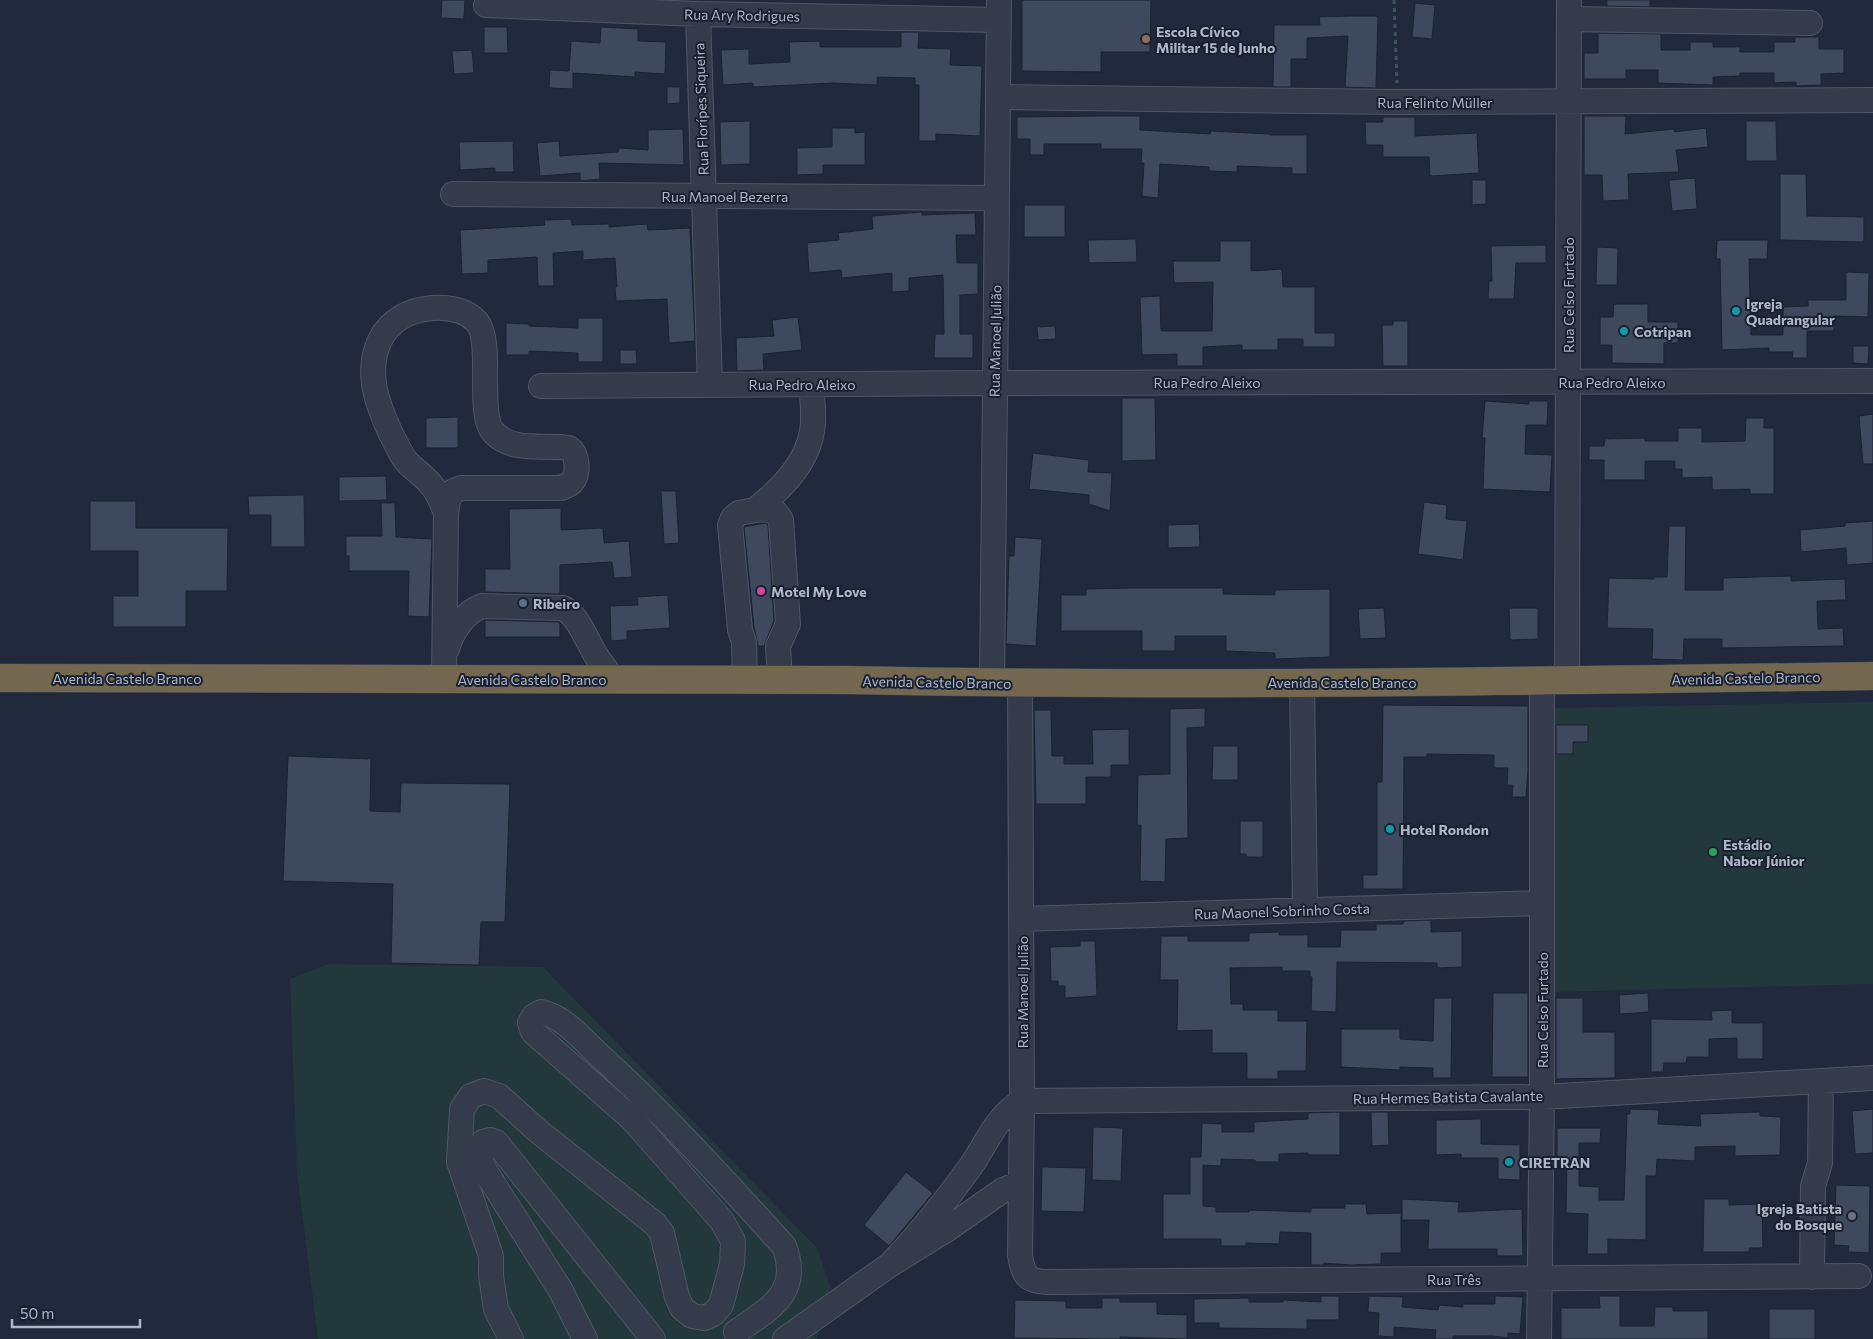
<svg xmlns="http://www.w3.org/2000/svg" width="1873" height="1339" viewBox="0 0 1873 1339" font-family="Commissioner,sans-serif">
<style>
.green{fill:#22383d}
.building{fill:#3e495e;stroke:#1b2332}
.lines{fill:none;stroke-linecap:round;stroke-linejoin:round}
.minor-casing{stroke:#4e5766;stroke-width:26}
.highway-casing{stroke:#3b4453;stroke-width:29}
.path{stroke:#3f555a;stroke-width:3;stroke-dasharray:4 4;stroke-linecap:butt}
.minor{stroke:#343c4c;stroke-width:24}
.highway{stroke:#736750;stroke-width:28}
.education-dot{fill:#8d6e63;stroke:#192130;stroke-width:2}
.culture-dot{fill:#0f9aa8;stroke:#192130;stroke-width:2}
.hotel-dot{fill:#d1479c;stroke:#192130;stroke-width:2}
.service-dot{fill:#5c6f8a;stroke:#192130;stroke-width:2}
.leisure-dot{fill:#2e9e5b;stroke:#192130;stroke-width:2}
.worship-dot{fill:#6b7280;stroke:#192130;stroke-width:2}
.labels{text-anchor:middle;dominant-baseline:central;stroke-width:4;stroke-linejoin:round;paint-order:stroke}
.street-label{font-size:14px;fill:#aeb7c8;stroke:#192130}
.poi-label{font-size:14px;font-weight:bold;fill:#aeb7c8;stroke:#192130;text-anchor:start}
</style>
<rect width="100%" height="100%" fill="#202a3c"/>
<path class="green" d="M1873 702V984L1553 992V708Z
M328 964 543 967 817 1248 830 1287 817 1339H318L297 1172 290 979Z"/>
<path class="building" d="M442 0H465L464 19 441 18Z
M1022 0H1151L1150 52H1101V72L1022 71Z
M1607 0H1650V7L1607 6Z
M1415 3 1435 5 1432 39 1412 37Z
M1353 16H1378L1376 88 1345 87 1348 36 1307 38V59H1291V87H1273L1274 25H1320L1319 17Z
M484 27H507L508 53H484Z
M601 27 638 29V41L666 42 665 74 635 72V77L573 73V89L549 88 550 70 569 71 571 41 600 43Z
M901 32H919L918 48 951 49 950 65 982 66 980 136 936 134V141H919V85H915V78L877 77V85L833 83 753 87V83L723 85 721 50 749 49V64L790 62 789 42 820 41V47H901Z
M1598 33 1661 34V50H1690V42H1713V47H1740V52H1774V42H1795V37H1819V49H1844V73L1821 74V85L1796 86V82L1774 83V73H1740V76L1713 77V85L1658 83V70H1626V79H1584V53H1598Z
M472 50 474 73 454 74 452 51Z
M667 87H680V103L667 104Z
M1101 116H1140V130L1210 134 1211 131 1270 134V135H1307V174H1292V168L1237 166V172L1209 171V167L1160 164 1158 198 1142 196 1144 163H1141L1142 149H1101V144H1044V155H1030V139H1017V117Z
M1584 116H1626L1625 134 1674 129 1675 132 1706 128 1708 147 1676 150 1679 172 1628 174 1629 200 1603 201 1602 175H1584Z
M1383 117H1415V136L1477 133 1479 173 1430 176 1429 157H1383V145H1366L1365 122H1383Z
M750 121V164L721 165 720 122Z
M1746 121H1776L1777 161H1746Z
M832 128H855V133L865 132V165H823V174L797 175V148L832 147Z
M683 129 684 165 599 163 600 179 580 181V173L540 176 537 143 559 141 560 156 618 152 619 148 648 150V130Z
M513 141 514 172H495V168L460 170 459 142Z
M1780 174H1806L1807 216 1864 217V242L1780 240Z
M1695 178 1697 209 1672 211 1669 180Z
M1472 180H1486V204L1472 205Z
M1024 205H1065V237H1024Z
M922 212V215L975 213 976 235H956L957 263H978V294L960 295V334H973V358H934L935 334H944L943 275 909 278V291L892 292V273L842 278 841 270 809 273 807 243 839 240 838 233 873 229 872 216Z
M571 219 572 225 609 224V227L647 224 648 230 690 228 695 341 669 343 667 299 616 301 615 287H617L615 258 583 260V251L553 253 554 286H538L537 257 488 260V273L462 274 460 230 545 225 544 220Z
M1136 239 1137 262 1089 263 1088 240Z
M1717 240H1768L1767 259H1749L1751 335H1783V307L1808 306V300H1846V272L1869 273 1868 317 1834 316V331H1807V358H1792L1793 352H1769V348L1722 350 1720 259H1716Z
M1220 241H1251V271L1282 269 1283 287H1315V333H1335V347H1303V339H1278V350H1242V345L1203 347V366H1177V354L1142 355 1140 297 1160 296 1161 331H1212L1213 282 1174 283 1173 261H1220Z
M1546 245V263H1516L1514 299H1488L1489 281H1492L1491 246Z
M1597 247 1618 248 1617 285H1596Z
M1614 304H1648V322H1678V343H1664V364L1612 363V345H1600V317H1613Z
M798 317 802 350 763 354 764 370 737 371 736 338 774 336 772 320Z
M578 318H603V362H578V353L529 351V355H506V323L529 324V326L578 328Z
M1393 321H1408V366H1383L1382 325H1393Z
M1055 326 1056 339 1038 340 1037 327Z
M1853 346H1869L1868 364 1853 363Z
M620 350H636L637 364H620Z
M1122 398H1155L1156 460 1122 461Z
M1485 401 1529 404V401H1548L1547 425H1526L1525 454 1552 455 1550 492 1483 489 1485 438H1482Z
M1873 414V464H1863L1859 416Z
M458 417V448H426V418Z
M1746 418H1764V428H1774V494H1750V489L1712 490V477L1682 478V469H1675V461H1645V480H1604V460H1589V446H1604L1605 439 1645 438V441H1678V428H1702V442L1745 441Z
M1033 453 1089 460 1088 472 1112 473 1110 511 1089 504V495L1029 489Z
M386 476 387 500 339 501V477Z
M661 491H676L679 543 664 544Z
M304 495 305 547H271V515H249L248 496Z
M90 501H136V528H228L227 591H186V627H113V596H138V551H90Z
M1424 502 1447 505 1446 519 1467 521 1463 560 1418 554Z
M381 503H395L396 537 432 539 429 617 408 616 409 571H349V556H346V536H382Z
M561 508V530L603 528 604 543 629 541 632 577 614 578 612 562 560 565V594L485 592V569H510L509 509Z
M1873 521V563L1847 565 1846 548 1801 552 1800 530 1845 526V523Z
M765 523 768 525 774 621 764 646H758L754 627 744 527Z
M1199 524 1200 547 1168 548V525Z
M1669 526H1686L1685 590H1723V578L1791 576V581L1845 579 1846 600 1817 601 1818 629 1843 628 1844 646 1722 648V639H1684L1683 660 1652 659 1653 629 1607 628 1609 578 1654 579V577H1667Z
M1015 537 1042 539 1036 646 1006 644 1009 556H1014Z
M1131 588H1223V594L1275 595V590L1330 589V657L1275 659V653L1226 651V636H1175V651H1142V631H1061V595H1086V589Z
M668 595 670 628 627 631V640L611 641 610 606 638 605 637 597Z
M1384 608 1386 638 1360 639 1358 609Z
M1509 608H1538V639L1510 640Z
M485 620 559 622 560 623V637H485Z
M1383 705 1528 706V769L1526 797H1512L1513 785H1507L1508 768H1494V755L1427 754V757H1404L1403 889H1363V875H1377V782H1382Z
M1205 708V727L1187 728 1188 838 1166 839 1165 882 1140 881 1141 825H1137L1138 775 1170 774V709Z
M1034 710H1051L1052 756H1064V764H1093L1092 730 1129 729V765H1111V777H1086V804H1036Z
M1556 725H1588V742H1573V754H1556Z
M1213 746H1238V780H1212Z
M288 756 371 759 370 811 400 812 401 783 510 784 505 922H481L479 965 391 963 393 884 283 881Z
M1240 821H1263V857H1246V854H1240Z
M1431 920V932L1462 931V967L1437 968V963L1337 962 1336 1012 1311 1011 1312 977H1310V971H1282V967L1230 968 1231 1004H1243V1010H1278V1021H1307L1306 1071H1278V1079H1247V1053H1212V1030L1177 1031 1178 980H1160L1161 936H1188V941H1249V933L1279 932V935H1308V947H1340L1341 930H1376V924H1403L1404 921Z
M1080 941H1095L1097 996 1065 998V986H1058V981H1051L1050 947 1080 946Z
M1493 993H1528V1077H1492Z
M1648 993 1649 1012 1620 1014 1619 995Z
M1434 998H1452L1451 1078H1433V1068L1400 1067V1070L1341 1067V1029H1400V1039L1433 1041Z
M1556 998H1583V1032H1615V1078L1556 1079Z
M1732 1010V1023H1763V1059H1737V1038L1709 1039V1057H1687L1686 1063H1664L1663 1072H1651V1019L1712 1020 1711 1011Z
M1630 1109 1659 1110 1658 1124 1701 1126 1700 1114 1760 1112V1116L1781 1117 1780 1155 1735 1156V1146L1695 1147V1161L1657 1159 1656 1176H1646V1240L1608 1239V1254H1587L1588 1214 1566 1213 1567 1163H1557V1128H1601L1600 1143H1579V1186L1599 1187V1200H1624L1627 1114H1630Z
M1873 1109V1153L1855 1154 1852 1111Z
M1340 1112V1155H1308V1153L1279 1154V1162H1255V1160L1221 1159V1166L1203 1165V1206L1216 1207V1212H1249V1210L1311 1212V1208H1345V1204H1366L1367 1214 1401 1213V1253H1381V1264L1350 1265 1324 1263V1265H1311V1233L1280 1232 1279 1244 1246 1243V1246H1221V1239H1163V1194H1190V1157H1201L1202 1123 1222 1124V1132H1254V1122L1308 1119V1113Z
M1371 1112H1388L1389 1145 1372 1146Z
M1481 1119V1144L1520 1145V1180L1498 1179V1158H1461V1154L1436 1155V1120Z
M1093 1127 1123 1128 1121 1181 1092 1180Z
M1042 1167 1086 1168 1084 1212 1041 1211Z
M906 1172 933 1193 889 1246 864 1225Z
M1836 1185 1870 1186 1869 1253 1848 1252 1849 1246 1834 1245Z
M1402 1199 1459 1202 1458 1212 1522 1209 1523 1256H1497V1249H1428L1429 1220H1402Z
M1704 1199H1729V1205L1762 1204 1763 1248H1749V1252H1703Z
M1321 1296H1339V1320H1307V1329L1219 1328V1323H1194V1299L1249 1298V1302H1283V1300L1321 1302Z
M1369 1296 1403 1297 1402 1307 1438 1310 1439 1305 1463 1307V1304H1495V1296L1523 1297 1520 1334 1508 1333V1338L1493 1336H1453V1339H1435L1436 1330 1394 1327V1337L1378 1336 1379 1313 1368 1312Z
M1599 1296H1620V1326H1654L1655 1307H1673V1311H1708V1339H1561V1308H1600Z
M1102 1298H1120V1302H1157V1314L1187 1315V1339L1120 1337V1339L1014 1338 1015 1300 1066 1301V1308H1102Z
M1769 1309H1815V1339H1769Z"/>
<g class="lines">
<defs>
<path id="minor" d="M486 5 698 14 999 20
M698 14 710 385
M1569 19 1810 23
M998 97 1398 102 1873 100
M453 194 997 198
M541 386 995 383 1873 381
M755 510C780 490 807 464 812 431 815 416 812 399 811 384
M447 649C452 631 465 612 482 606L563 608C579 616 587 642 597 657 602 665 608 672 614 680
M444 679 446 514 448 501 452 492 461 488H561C565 486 569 485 572 482 579 474 578 454 569 448 544 444 514 453 494 433 476 416 494 343 477 322 465 309 448 307 432 308 410 310 390 320 380 340 365 372 377 404 391 434 396 443 400 453 406 461 414 470 426 477 433 487 439 495 443 505 446 514
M745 680 744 642 740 630 730 525 733 518 739 513 755 510 767 509 776 513 781 520 788 624 778 646 780 680
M1567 681 1569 0
M1302 682 1305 910
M992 683 999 0
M1020 683 1022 1101 1020 1255C1023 1275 1027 1282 1049 1282L1859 1276
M1021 919 1542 903
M891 1264C920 1233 946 1201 971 1166 988 1141 995 1118 1022 1101L1542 1097 1873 1078
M1812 1277 1813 1186 1820 1163 1821 1081
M511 1339 496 1309 491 1276V1256L459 1162 462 1109 471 1096 484 1091 499 1096 538 1131 655 1224 662 1233 677 1297 682 1308 692 1316 704 1318 713 1314 721 1305 732 1264 733 1241 722 1221 632 1119 533 1032 530 1023 534 1016 541 1012C563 1016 582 1039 598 1054 664 1114 724 1180 784 1246 802 1293 769 1309 736 1332
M585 1339 561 1291 484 1169C480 1158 478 1152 483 1142L490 1140 496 1142 501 1148 653 1339
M785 1339 891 1264 946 1230 1003 1190 1021 1183
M1539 1339 1542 1097V681"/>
<path id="highway" d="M0 678 846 680C1188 687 1531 681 1873 676"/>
</defs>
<use href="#minor" class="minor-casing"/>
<use href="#highway" class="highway-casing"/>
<path class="path" d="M1394 0 1397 83"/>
<use href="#minor" class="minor"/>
<use href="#highway" class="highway"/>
</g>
<circle class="education-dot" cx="1146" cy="39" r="5"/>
<g class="culture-dot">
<circle cx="1736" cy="311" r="5"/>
<circle cx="1624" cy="331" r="5"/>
<circle cx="1390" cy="829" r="5"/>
<circle cx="1509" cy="1162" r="5"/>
</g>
<circle class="hotel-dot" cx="761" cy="591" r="5"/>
<circle class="service-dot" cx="523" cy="603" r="5"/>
<circle class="leisure-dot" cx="1713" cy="852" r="5"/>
<circle class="worship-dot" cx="1852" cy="1216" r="5"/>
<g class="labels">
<g class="street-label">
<text transform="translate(742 15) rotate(1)">Rua Ary Rodrigues</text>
<text x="1435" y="102">Rua Felinto Müller</text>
<text transform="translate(701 109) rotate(-92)">Rua Florípes Siqueira</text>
<text x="725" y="196">Rua Manoel Bezerra</text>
<text transform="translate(1568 295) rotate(-90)">Rua Celso Furtado</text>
<text transform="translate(995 341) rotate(-89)">Rua Manoel Julião</text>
<text x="1207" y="382">Rua Pedro Aleixo</text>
<text x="1612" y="382">Rua Pedro Aleixo</text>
<text x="802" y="384">Rua Pedro Aleixo</text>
<text x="127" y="678">Avenida Castelo Branco</text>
<text transform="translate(1746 678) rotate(-1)">Avenida Castelo Branco</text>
<text x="532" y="679">Avenida Castelo Branco</text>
<text transform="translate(937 682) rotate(1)">Avenida Castelo Branco</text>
<text x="1342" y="682">Avenida Castelo Branco</text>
<text transform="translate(1282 911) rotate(-2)">Rua Maonel Sobrinho Costa</text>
<text transform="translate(1022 992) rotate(-90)">Rua Manoel Julião</text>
<text transform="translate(1542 1010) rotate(-90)">Rua Celso Furtado</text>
<text transform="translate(1448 1097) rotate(-1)">Rua Hermes Batista Cavalante</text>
<text x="1454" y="1279">Rua Três</text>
</g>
<g class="poi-label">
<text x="1156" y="31">Escola Cívico<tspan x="1156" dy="16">Militar 15 de Junho</tspan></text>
<text x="1746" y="303">Igreja<tspan x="1746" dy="16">Quadrangular</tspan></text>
<text x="1634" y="331">Cotripan</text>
<text x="771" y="591">Motel My Love</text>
<text x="533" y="603">Ribeiro</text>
<text x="1400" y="829">Hotel Rondon</text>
<text x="1723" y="844">Estádio<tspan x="1723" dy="16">Nabor Júnior</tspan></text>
<text x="1519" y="1162">CIRETRAN</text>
<text x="1842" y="1208" text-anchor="end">Igreja Batista<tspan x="1842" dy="16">do Bosque</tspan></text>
</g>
</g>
<path d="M12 1319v8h128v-8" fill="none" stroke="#aeb7c8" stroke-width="2.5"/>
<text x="20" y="1319" font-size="15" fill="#aeb7c8" stroke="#192130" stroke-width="4" paint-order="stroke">50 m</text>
</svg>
